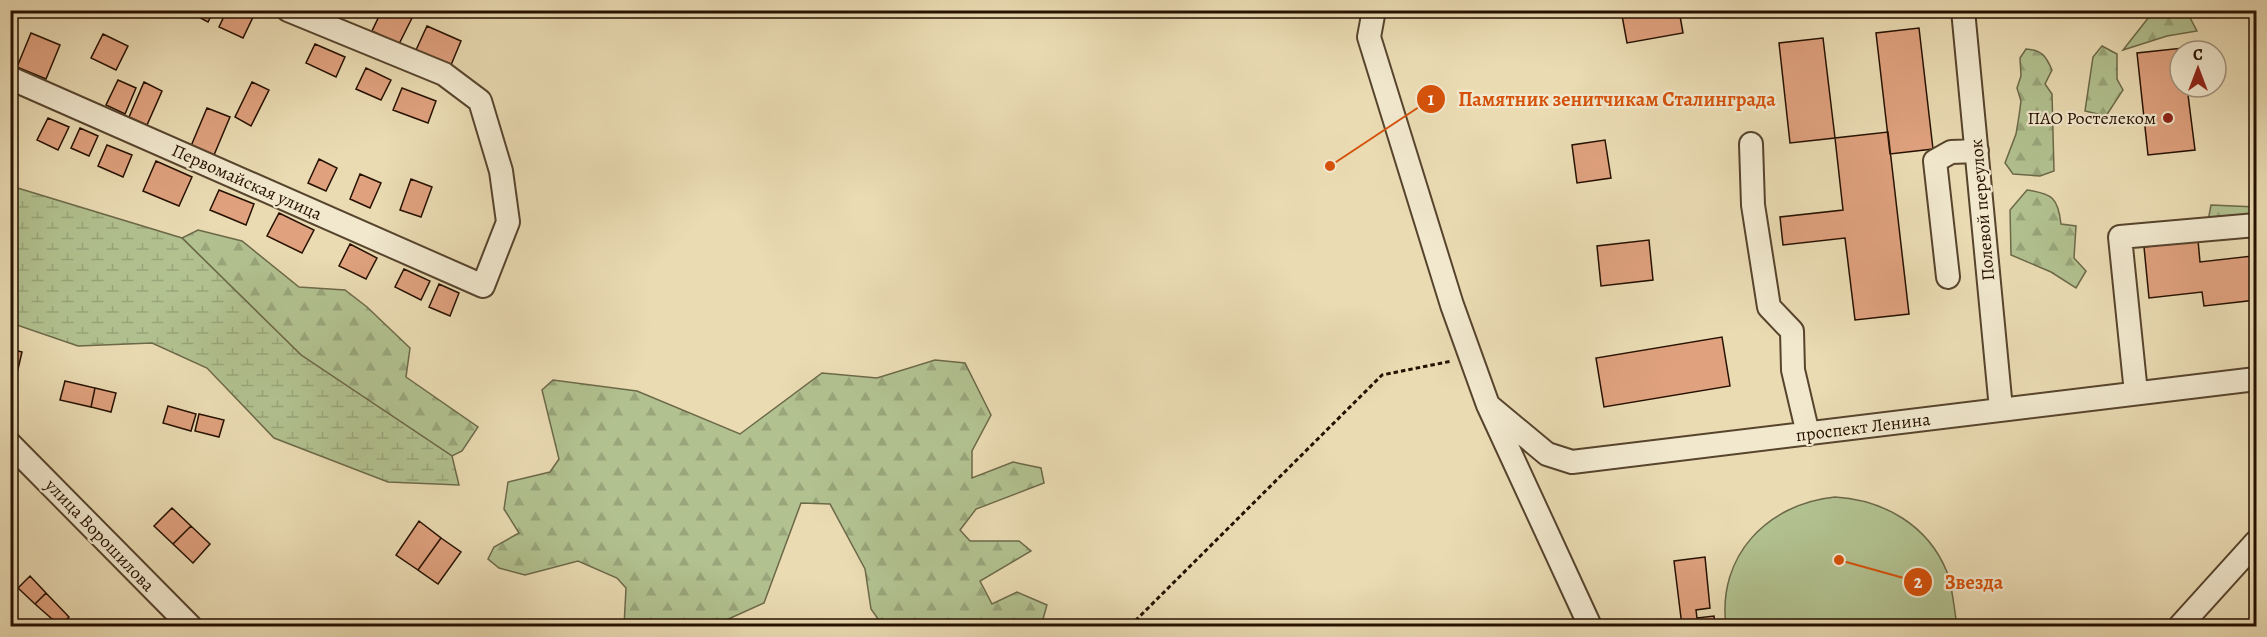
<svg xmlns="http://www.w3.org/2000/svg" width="2267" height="637" viewBox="0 0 2267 637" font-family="Alegreya,serif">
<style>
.green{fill:#b2c190;stroke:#6c6948;stroke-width:1.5}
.forest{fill:url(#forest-firs);stroke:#6c6948;stroke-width:1.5}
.wetland{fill:url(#wetland-marsh);stroke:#6c6948;stroke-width:1.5}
.building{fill:#dfa17e;stroke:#261100;stroke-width:1.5}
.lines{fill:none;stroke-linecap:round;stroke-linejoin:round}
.minor-casing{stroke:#57442d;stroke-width:26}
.path{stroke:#261100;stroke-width:3;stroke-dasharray:4.5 3;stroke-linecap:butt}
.minor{stroke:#f1e8ce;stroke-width:22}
.poi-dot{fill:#8f2418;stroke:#f1e8ce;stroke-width:2}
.labels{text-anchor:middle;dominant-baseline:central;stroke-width:4.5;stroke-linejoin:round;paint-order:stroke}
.poi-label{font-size:18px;fill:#261100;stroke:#f1e8ce;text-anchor:end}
.street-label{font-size:18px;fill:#261100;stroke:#f1e8ce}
.leader{fill:none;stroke:#d5520b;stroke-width:2}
.callout-dot{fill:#d5520b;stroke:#f1e8ce;stroke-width:2}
.mark-label{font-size:18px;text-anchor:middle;font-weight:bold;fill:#fff}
.callout-label{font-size:20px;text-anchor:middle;font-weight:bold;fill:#d5520b;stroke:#f1e8ce;stroke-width:4.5;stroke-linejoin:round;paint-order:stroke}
</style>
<defs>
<pattern id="forest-firs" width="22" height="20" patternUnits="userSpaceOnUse" patternTransform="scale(1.5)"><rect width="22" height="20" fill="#b2c190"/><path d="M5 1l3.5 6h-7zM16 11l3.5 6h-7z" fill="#99a57a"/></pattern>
<pattern id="wetland-marsh" width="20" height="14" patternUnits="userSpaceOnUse" patternTransform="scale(1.5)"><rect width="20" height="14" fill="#b2c190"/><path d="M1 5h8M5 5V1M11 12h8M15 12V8" fill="none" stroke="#99a57a"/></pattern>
</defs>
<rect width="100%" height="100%" fill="#eadbb3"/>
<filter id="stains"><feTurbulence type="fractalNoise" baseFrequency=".00333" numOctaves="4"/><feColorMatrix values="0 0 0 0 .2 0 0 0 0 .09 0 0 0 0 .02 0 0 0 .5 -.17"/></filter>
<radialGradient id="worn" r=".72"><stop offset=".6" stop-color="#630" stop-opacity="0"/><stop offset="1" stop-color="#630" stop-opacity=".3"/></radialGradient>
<path class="green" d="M1835 497C1884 500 1928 525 1947 572 1953 589 1954 608 1957 626H1726C1717 556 1767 504 1835 497Z"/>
<path class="forest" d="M2187 12 2197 31 2167 36 2123 50 2149 17Z
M2102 46 2117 54V79L2123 90 2106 116 2085 111 2093 57Z
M2026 49C2042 50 2046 56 2052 70L2045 84 2052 94 2054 171 2040 176 2013 174 2005 163 2016 134 2019 116 2021 101 2017 88 2021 76 2020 58Z
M2027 190C2053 194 2058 198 2061 224L2076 226 2074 258 2086 271 2076 288 2051 272 2011 255 2010 210Z
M2211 205 2256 207V234L2208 221Z
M198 230 242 241 299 287 345 290 367 307 410 348 406 377 478 427 462 451 452 456 301 355 182 238Z
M935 360 965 363 991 415 972 451V478L1013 462 1041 468 1044 483 976 509 960 530 970 541H1019L1031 551 980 581 992 604 1017 592 1047 605 1041 626H883L871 609 865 569 830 504 801 503 764 603 724 621 666 626H624L626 588 617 578 578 561 525 575 499 568 488 559 494 547 519 533 504 509 508 482 550 472 559 459 542 390 553 380 637 391 740 434 822 373 877 378Z"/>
<path class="wetland" d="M11 186 182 238 301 355 452 456 459 485 388 482 274 438 207 368 152 343 78 346 11 323Z"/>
<path class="building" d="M193 10H214L208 22 191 13Z
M227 10H246L254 15 243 38 219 27Z
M382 10 415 12 399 44 372 31Z
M1621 10H1679L1683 33 1627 43Z
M427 26 461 41 451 65 416 50Z
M1919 28 1933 149 1890 154 1876 33Z
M31 33 60 45 46 79 17 67Z
M103 34 128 46 116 70 91 58Z
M1823 38 1835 138 1790 143 1779 43Z
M315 44 345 57 336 77 306 63Z
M2183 48V51H2180V87H2187L2195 150 2148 155 2137 53Z
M366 68 391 80 381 100 356 89Z
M118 80 136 88 125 114 106 105Z
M144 82 162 91 147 125 129 117Z
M252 82 269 90 251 126 235 117Z
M402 88 436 101 428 123 393 110Z
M207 108 230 117 214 155 191 146Z
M48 118 69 127 58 150 37 140Z
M80 128 98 136 89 156 71 148Z
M1888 132 1909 314 1855 320 1845 238 1783 245 1780 217 1843 210 1835 138Z
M1605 140 1611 178 1577 183 1572 145Z
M107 145 132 155 123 177 98 166Z
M319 159 337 168 326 191 308 183Z
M156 161 192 177 179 206 143 191Z
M360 174 381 183 370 208 350 199Z
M411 179 432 187 421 217 400 210Z
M219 190 254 204 246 225 210 210Z
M279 213 314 230 302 253 267 236Z
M1649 240 1653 280 1601 286 1597 246Z
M2198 240 2200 262 2252 256 2256 300 2204 306 2202 292 2149 298 2144 247Z
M350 244 377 258 366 279 339 266Z
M404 269 430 281 421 300 395 287Z
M439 284 459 293 450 316 429 307Z
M1722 337 1730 386 1604 407 1596 358Z
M10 349 22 352 14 386 10 385Z
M65 381 95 388 91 407 60 400Z
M95 388 116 393 111 412 91 407Z
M168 406 196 414 191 431 163 423Z
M199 414 224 420 219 437 195 431Z
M172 508 191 526 173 544 154 526Z
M419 521 441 538 418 570 396 555Z
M191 526 210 544 193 563 173 544Z
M441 538 461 552 438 584 418 570Z
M1705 557 1710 608 1696 610 1697 618 1714 616 1715 626H1682L1674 561Z
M30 576 46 593 35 604 18 588Z
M46 593 69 617 60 626 35 604Z"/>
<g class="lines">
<defs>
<path id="minor" d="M1374 10 1369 37 1452 305 1488 405 1590 626
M1963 10 2001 409
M10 78 483 286 508 222 501 171 480 101 444 74 288 10
M1751 144 1753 205 1769 307 1792 331 1793 370 1808 434
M1948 277 1935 161 1951 152 1977 151
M2136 393 2120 237 2256 225
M1488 405 1547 454 1572 462 2256 379
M10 444 190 626
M2180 626 2256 542"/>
</defs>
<use href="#minor" class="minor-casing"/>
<path class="path" d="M1130 626 1382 375 1452 361"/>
<use href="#minor" class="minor"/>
</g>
<circle class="poi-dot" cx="2168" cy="118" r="6"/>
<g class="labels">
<g class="poi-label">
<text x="2156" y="118">ПАО Ростелеком</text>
</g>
<g class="street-label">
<text transform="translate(247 182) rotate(24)">Первомайская улица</text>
<text transform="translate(1982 210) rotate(-95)">Полевой переулок</text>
<text transform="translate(1863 427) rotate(-7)">проспект Ленина</text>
<text transform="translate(100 535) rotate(46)">улица Ворошилова</text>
</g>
</g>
<path class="leader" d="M1330 166L1431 99M1839 560L1918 582"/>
<g class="callout-dot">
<circle cx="1330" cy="166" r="6"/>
<circle cx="1839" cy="560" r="6"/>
<circle cx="1431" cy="99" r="15"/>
<circle cx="1918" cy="582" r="15"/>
</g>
<g class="mark-label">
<text x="1431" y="105">1</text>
<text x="1918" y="588">2</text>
</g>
<g class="callout-label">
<text x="1617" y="106">Памятник зенитчикам Сталинграда</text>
<text x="1974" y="589">Звезда</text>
</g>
<rect width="2267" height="637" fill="none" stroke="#eadbb3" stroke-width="36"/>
<rect x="12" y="12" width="2243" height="613" fill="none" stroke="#261100" stroke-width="3"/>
<rect x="18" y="18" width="2231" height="601" fill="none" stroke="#261100" stroke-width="1.5"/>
<g transform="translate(2198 69)"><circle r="28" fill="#f1e8ce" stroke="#a0927c" stroke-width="1.5"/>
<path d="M0-4.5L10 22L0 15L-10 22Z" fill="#8f2418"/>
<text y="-9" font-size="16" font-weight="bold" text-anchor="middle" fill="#261100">С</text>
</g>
<rect width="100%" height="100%" filter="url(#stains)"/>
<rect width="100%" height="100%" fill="url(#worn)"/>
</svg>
